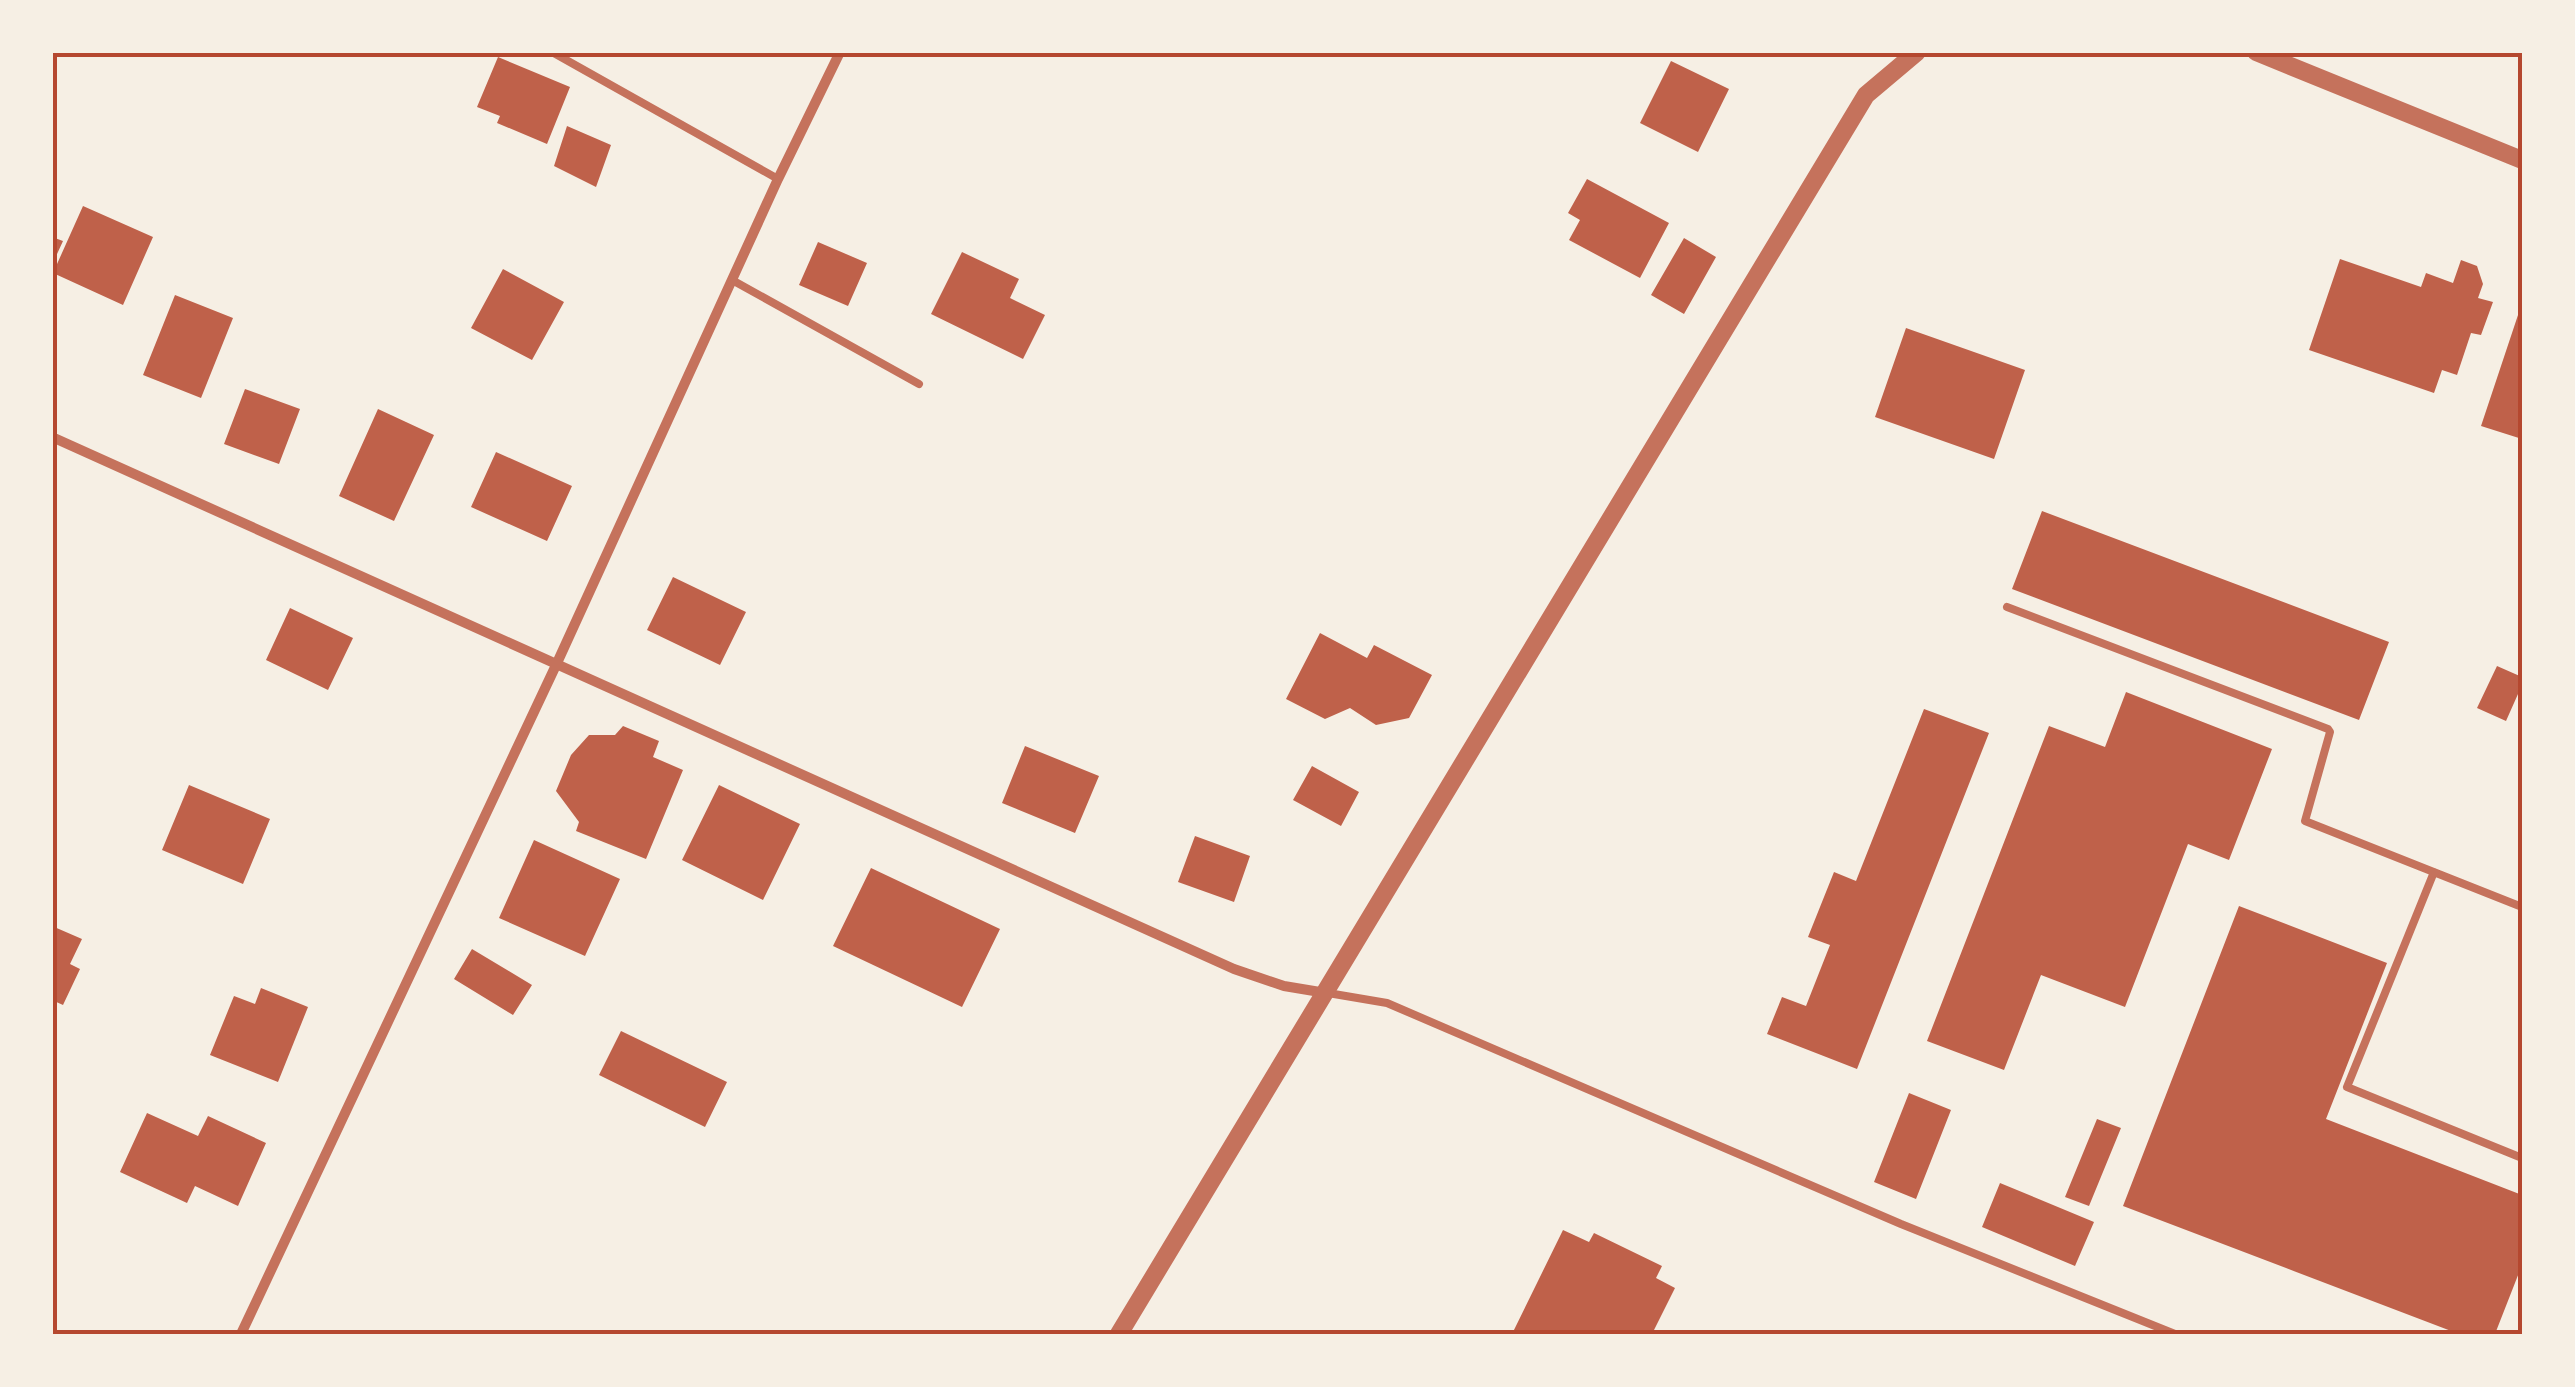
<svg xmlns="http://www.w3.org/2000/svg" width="2575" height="1387" viewBox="0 0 2575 1387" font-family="'Fira Sans Condensed',sans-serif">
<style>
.building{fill:#bf614a}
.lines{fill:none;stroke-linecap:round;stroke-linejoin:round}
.service{stroke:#c5725c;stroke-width:8}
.minor{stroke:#c5725c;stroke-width:10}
.tertiary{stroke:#c5725c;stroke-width:18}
.neatline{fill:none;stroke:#b5482f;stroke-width:4}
</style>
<rect width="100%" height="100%" fill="#f6efe4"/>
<path class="building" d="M498 57 570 87 547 144 497 123 500 116 477 107Z
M1671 61 1729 89 1698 152 1640 123Z
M567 126 611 145 596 187 554 166Z
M1587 179 1669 223 1640 278 1569 240 1580 220 1568 213Z
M83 206 153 237 123 305 53 273Z
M52 237 63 241 52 265Z
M1684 238 1716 257 1684 314 1651 295Z
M818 242 867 263 848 306 799 285Z
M962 252 1019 279 1010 298 1045 315 1023 359 931 314Z
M2340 259 2421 287 2426 273 2453 283 2461 260 2477 266 2483 284 2478 298 2493 302 2481 335 2471 333 2457 375 2442 370 2434 393 2309 350Z
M503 269 564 302 532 360 471 328Z
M175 295 233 318 201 398 143 375Z
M2522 303V439L2481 426Z
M1906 328 2025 370 1994 459 1875 417Z
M245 389 300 409 279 464 224 444Z
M378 409 434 435 394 521 339 496Z
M496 452 572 486 547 541 471 507Z
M2042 511 2389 642 2359 720 2012 589Z
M673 577 746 612 720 665 647 630Z
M290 608 353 638 328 690 266 660Z
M1320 633 1367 658 1374 645 1432 675 1409 718 1376 725 1350 708 1325 719 1286 699Z
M2497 666 2522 677V685L2506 721 2477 708Z
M2126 692 2272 749 2229 860 2188 844 2125 1007 2041 975 2004 1070 1927 1041 2049 726 2105 747Z
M1924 709 1989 733 1857 1069 1767 1034 1782 997 1806 1006 1830 945 1808 937 1834 872 1856 881Z
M623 726 659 741 653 757 683 770 646 859 576 831 579 822 556 791 571 755 589 735H615Z
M1025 746 1099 776 1075 833 1002 803Z
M1312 766 1359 792 1341 826 1293 800Z
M189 785 270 819 243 884 162 850Z
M719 785 800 824 763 900 682 860Z
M1195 836 1250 856 1234 902 1178 882Z
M534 840 620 879 585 956 499 918Z
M871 868 1000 929 962 1007 833 946Z
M2239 906 2387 963 2326 1119 2522 1195V1265L2495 1334H2459L2123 1206Z
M52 926 82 939 70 964 80 969 63 1005 52 1000Z
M472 949 532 985 513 1015 454 979Z
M261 988 308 1007 278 1082 210 1055 234 996 255 1004Z
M621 1031 727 1082 705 1127 599 1075Z
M1909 1093 1951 1110 1916 1199 1874 1182Z
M147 1113 198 1136 208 1116 266 1143 238 1206 195 1186 187 1203 120 1172Z
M2097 1119 2121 1128 2089 1206 2065 1197Z
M2000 1183 2094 1222 2075 1266 1982 1227Z
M1563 1230 1589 1242 1594 1233 1662 1266 1656 1278 1675 1288 1652 1334H1512Z"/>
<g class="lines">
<path class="service" d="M552 52 778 179
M732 280 919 384
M2007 607 2328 729 2330 732 2305 821 2522 907
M2434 872 2347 1087 2522 1158
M1328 993 1387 1003 1901 1224 2175 1334"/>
<path class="minor" d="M52 437 1234 969 1284 986 1326 993
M241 1334 557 663 778 179 840 52"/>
<path class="tertiary" d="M2256 52 2522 160
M1119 1334 1866 95 1917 52"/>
</g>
<rect width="2575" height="1387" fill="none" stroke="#f6efe4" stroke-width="110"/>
<rect x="55" y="55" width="2465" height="1277" class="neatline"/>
</svg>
